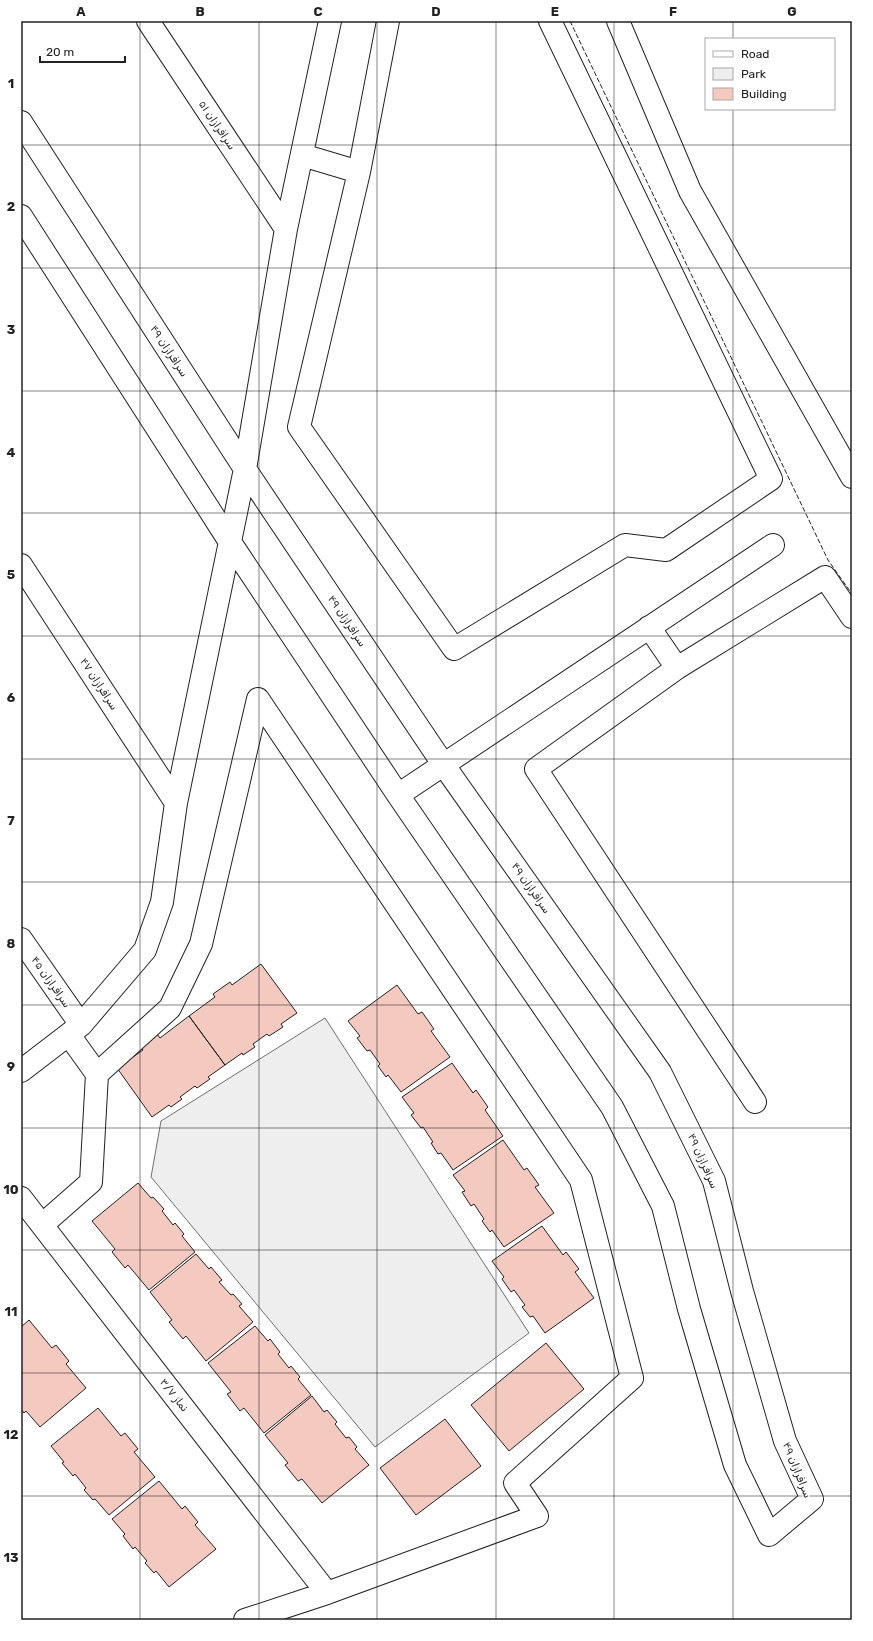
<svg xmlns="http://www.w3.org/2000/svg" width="873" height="1641" viewBox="0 0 873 1641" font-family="Rubik,'Noto Sans Arabic',sans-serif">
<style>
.green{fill:#eee;stroke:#6f6f6f}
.building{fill:#f3c9c0;stroke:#222}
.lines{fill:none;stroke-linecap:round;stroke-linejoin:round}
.minor-casing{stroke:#222;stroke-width:24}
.minor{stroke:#fff;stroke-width:22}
.fence{stroke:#222;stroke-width:1;stroke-dasharray:5 2;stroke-linecap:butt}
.grid{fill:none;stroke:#222;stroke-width:1;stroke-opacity:0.55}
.labels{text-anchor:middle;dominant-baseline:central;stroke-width:3;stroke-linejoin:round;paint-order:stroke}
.street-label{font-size:11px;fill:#222;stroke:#fff}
.neatline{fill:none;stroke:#222;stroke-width:1.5}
.grid-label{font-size:13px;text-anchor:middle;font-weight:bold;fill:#222}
</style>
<rect width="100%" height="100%" fill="#fff"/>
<path class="green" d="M325 1018 529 1333 375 1447 151 1177 161 1121Z"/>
<path class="building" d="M261 964 297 1013 281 1024 283 1027 269 1036 267 1034 253 1044 255 1047 243 1055 242 1053 225 1065 189 1016 215 997 213 994 230 982 232 985Z
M397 985 418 1014 422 1012 434 1029 431 1031 450 1057 401 1092 388 1075 386 1077 378 1066 380 1064 370 1050 367 1051 357 1038 360 1036 348 1021Z
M189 1016 225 1065 208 1077 210 1079 197 1088 195 1086 180 1097 182 1099 171 1107 169 1105 152 1117 117 1068 143 1050 140 1046 157 1034 160 1038Z
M452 1063 473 1093 476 1090 488 1107 485 1110 503 1136 453 1170 441 1153 438 1154 431 1143 433 1142 423 1127 421 1128 411 1115 414 1113 402 1097Z
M503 1140 524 1170 527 1168 539 1185 535 1187 554 1213 504 1247 492 1230 490 1232 482 1221 484 1219 474 1204 471 1206 462 1192 465 1191 453 1175Z
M138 1183 151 1198 153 1197 164 1209 162 1211 173 1225 175 1223 184 1234 182 1236 195 1252 149 1290 128 1265 125 1268 112 1252 115 1249 92 1221Z
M542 1226 563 1255 566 1252 579 1269 575 1272 594 1298 545 1333 533 1316 530 1317 522 1307 525 1305 514 1290 511 1292 502 1279 504 1277 492 1261Z
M196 1254 209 1269 211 1267 222 1280 219 1282 231 1295 233 1294 242 1304 239 1306 253 1322 206 1361 186 1336 183 1339 169 1322 172 1320 150 1292Z
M29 1320 52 1348 56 1345 69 1361 66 1364 86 1388 40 1427 26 1411 24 1413 21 1409V1327Z
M255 1326 268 1341 270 1339 280 1352 278 1354 289 1368 291 1366 300 1377 298 1379 311 1395 264 1433 244 1408 240 1411 227 1394 231 1392 208 1363Z
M546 1343 584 1389 509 1451 471 1405Z
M312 1396 324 1412 327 1410 337 1422 335 1424 346 1438 349 1437 357 1447 355 1449 369 1465 322 1503 302 1479 298 1481 285 1465 288 1463 265 1435Z
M98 1408 121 1436 125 1433 138 1449 134 1452 155 1477 109 1515 95 1499 93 1500 84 1490 86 1488 75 1474 73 1476 62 1463 64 1462 51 1446Z
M445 1419 481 1466 416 1515 380 1468Z
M159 1481 182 1509 185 1506 198 1522 195 1525 216 1549 169 1587 156 1571 154 1573 145 1563 147 1561 135 1547 133 1549 123 1536 125 1534 112 1519Z"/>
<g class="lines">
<defs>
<path id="minor" d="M148 21 286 229
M388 21 359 172 299 427 454 649 625 545 666 550 771 479 550 21
M618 21 690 191 852 477
M21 122 245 469 443 764 660 1072 714 1181 742 1291 785 1441 812 1499 769 1535 735 1465 689 1309 663 1206 612 1107 398 795 230 542 21 216
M302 155 359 172
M21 565 176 803
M649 627 677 668
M398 795 773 545
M21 939 81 1025
M69 1035 97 1074
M21 1071 81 1025 145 950 162 902 176 803 245 469 286 229 330 21
M755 1102 536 769 677 668 825 577 852 617
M21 1198 327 1593
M42 1225 91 1182 97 1074 170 1008 201 944 258 699 581 1180 632 1378 515 1483 537 1516 327 1593 245 1620"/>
</defs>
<use href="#minor" class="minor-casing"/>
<use href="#minor" class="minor"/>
<path class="fence" d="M570 21 828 560 852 594"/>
</g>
<path class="grid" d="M140 21V1620M259 21V1620M377 21V1620M496 21V1620M614 21V1620M733 21V39M733 109V1620M21 145H852M21 268H852M21 391H852M21 513H852M21 636H852M21 759H852M21 882H852M21 1005H852M21 1128H852M21 1250H852M21 1373H852M21 1496H852"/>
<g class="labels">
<g class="street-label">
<text transform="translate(217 125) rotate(56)">سرافرازان ۵۱</text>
<text transform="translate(169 351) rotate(57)">سرافرازان ۴۹</text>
<text transform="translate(347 621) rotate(56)">سرافرازان ۴۹</text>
<text transform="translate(99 684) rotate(57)">سرافرازان ۴۷</text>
<text transform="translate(531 888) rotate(55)">سرافرازان ۴۹</text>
<text transform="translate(51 982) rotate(55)">سرافرازان ۴۵</text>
<text transform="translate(703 1161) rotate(66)">سرافرازان ۴۹</text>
<text transform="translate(174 1395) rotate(52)">نماز ۳/۷</text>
<text transform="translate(797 1470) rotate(68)">سرافرازان ۴۹</text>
</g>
</g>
<rect width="873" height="1641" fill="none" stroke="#ffffff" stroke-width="44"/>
<rect x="705" y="38" width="130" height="72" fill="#ffffff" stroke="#a7a7a7"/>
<rect x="713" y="51" width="20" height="6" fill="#ffffff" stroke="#a7a7a7"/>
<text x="741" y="58" font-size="12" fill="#222222">Road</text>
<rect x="713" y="68" width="20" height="12" fill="#eeeeee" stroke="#a7a7a7"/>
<text x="741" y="78" font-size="12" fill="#222222">Park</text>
<rect x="713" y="88" width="20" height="12" fill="#f3c9c0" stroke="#a7a7a7"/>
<text x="741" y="98" font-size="12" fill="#222222">Building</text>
<path d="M40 56v6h85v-6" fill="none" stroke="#222222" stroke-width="2"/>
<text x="46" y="56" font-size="12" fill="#222222" stroke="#ffffff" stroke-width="3" paint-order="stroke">20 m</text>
<rect x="22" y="22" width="829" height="1597" class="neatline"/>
<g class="grid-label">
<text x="81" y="16">A</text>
<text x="200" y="16">B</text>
<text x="318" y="16">C</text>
<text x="436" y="16">D</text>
<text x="555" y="16">E</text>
<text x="673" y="16">F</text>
<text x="792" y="16">G</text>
<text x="11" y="88">1</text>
<text x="11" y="211">2</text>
<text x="11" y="334">3</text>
<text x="11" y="457">4</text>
<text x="11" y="579">5</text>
<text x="11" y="702">6</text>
<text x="11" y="825">7</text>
<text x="11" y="948">8</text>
<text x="11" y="1071">9</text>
<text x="11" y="1194">10</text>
<text x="11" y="1316">11</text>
<text x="11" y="1439">12</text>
<text x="11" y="1562">13</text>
</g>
</svg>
